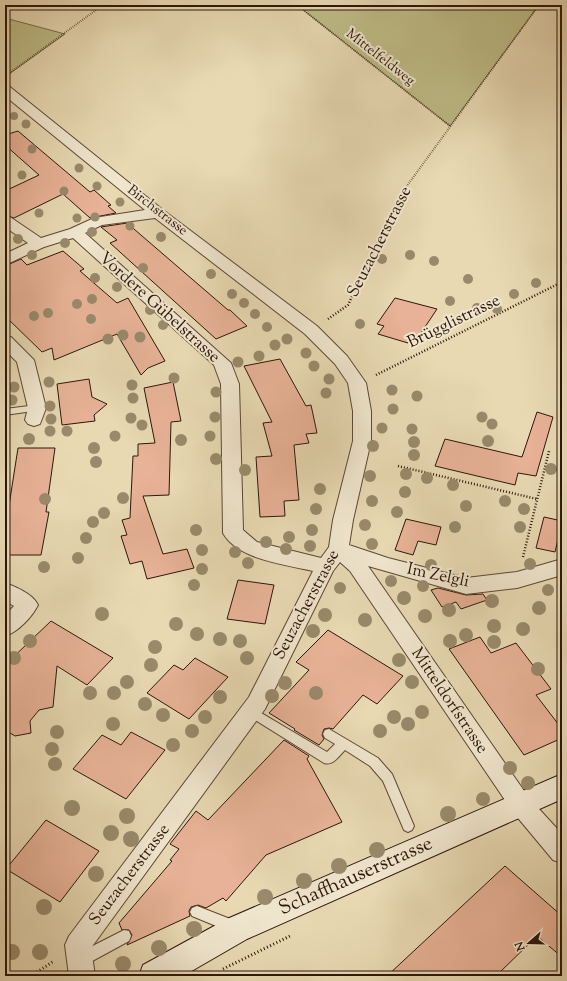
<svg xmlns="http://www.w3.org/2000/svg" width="567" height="981" viewBox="0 0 567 981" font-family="'Sorts Mill Goudy',serif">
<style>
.green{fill:#bebc87;stroke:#766a48}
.building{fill:#e7b297;stroke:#2d170a}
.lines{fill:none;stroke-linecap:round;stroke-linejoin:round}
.lane-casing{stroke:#5c4834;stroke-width:2}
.street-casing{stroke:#5c4834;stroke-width:2}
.secondary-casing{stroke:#2d170a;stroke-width:2}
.path-far2{stroke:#2d170a;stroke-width:2;stroke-dasharray:0.5 1.5;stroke-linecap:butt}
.path-far1{stroke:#2d170a;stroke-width:2.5;stroke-dasharray:1 2;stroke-linecap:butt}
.path{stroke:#2d170a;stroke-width:3;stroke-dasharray:1 2.5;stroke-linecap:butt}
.lane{fill:#f0e6ce;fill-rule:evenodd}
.street{fill:#f0e6ce;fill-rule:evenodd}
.secondary{fill:#f0e6ce;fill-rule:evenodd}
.tree{fill:#998a6b}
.labels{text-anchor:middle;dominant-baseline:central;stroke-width:4;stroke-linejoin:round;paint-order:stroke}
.far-street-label{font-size:14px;fill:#2d170a;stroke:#f0e6ce}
.street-label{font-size:17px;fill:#2d170a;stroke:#f0e6ce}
.near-street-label{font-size:20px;fill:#2d170a;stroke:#f0e6ce}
</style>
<rect width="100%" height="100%" fill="#e8d9b3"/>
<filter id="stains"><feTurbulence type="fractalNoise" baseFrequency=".005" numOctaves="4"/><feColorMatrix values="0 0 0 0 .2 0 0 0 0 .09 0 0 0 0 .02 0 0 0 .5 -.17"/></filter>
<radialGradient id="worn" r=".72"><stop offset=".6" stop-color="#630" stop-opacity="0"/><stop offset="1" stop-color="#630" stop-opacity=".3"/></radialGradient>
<path class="green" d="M297 5H539L450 126Z
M5 18 65 34 5 77Z"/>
<path class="building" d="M18 131 90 192 94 190 111 205 108 206 116 213 90 218 63 194 14 218 5 215V191L39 175 5 145V135Z
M127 223 228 310H230L247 326 216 339 110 243 117 240 101 227Z
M63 251 84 269 80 271 117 303 128 298 165 361 148 368 141 375 117 334 54 360 52 348 42 352 5 316V266L21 259 27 265Z
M395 298 437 309 419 336 413 335 408 343 378 334 384 326 377 324Z
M280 359 306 406 311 405 317 433 306 434 309 443 294 445 299 500 284 501 285 516 260 517 256 457 272 456 263 423 272 422 244 366Z
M89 379 92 397 107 404 94 415 95 421 62 425 57 384Z
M173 382 181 421 171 422 169 495 143 496 163 554 187 549 194 568 147 579 142 561 130 564 121 536 127 535 122 520 130 518 133 456H138V444L155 443 144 388Z
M537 412 553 417 536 476 518 473 515 485 435 466 445 439 522 457Z
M18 448H55L46 512H49L41 555H5V512H8Z
M544 517 562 521V540L558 539 555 552 536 548Z
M406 519 441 527 436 545 418 541 413 555 395 550Z
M238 580 274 585 265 624 227 619Z
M438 588 466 595 483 594 487 600 461 609 456 602 442 607 431 590Z
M51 621 113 658 87 685 57 666 53 707 39 710 30 721 31 733 15 736 5 730V665Z
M328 630 403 676 377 704 363 695 333 729 329 728 324 729 322 735 324 739 319 745 294 730 295 729 269 713 309 670 296 662Z
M480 637 491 653 516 643 551 689 536 695 562 729V738L524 755 449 649Z
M195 658 228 677 189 719 147 693 174 665 183 670Z
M131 732 165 750 126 799 73 769 102 735 121 745Z
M284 740 309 756 307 759 342 822 266 855 226 901 223 898 206 908 198 905 191 907 189 911 190 916 127 945 132 935 129 930H122L119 923 172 861 170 860 179 849 170 844 196 811 208 820Z
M46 820 99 851 60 902 6 869Z
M505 866 562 916V957L537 936 496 976H387Z"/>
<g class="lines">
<defs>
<path id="lane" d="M37 405 40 406 42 408 40 410 5 415V409Z
M251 707 327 752 335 744 325 738 323 734 325 730 329 729 378 758 392 774 414 826 412 830 408 832 404 830 383 781 370 766 345 750C339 756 333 766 324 763L247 715 245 712 247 709Z
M197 906 238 922 240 927 238 932 233 933 192 916 190 912 192 908Z
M124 930 129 931 131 936 129 941 85 965 80 967 75 965 73 960 75 955Z"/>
<path id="street" d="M5 86 10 87 163 210 317 326 347 356 366 383 371 411V441L353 520 349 545 388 558 466 578 517 572 562 559V575L517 588 466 594 368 566 529 798 562 834V863L553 860 513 812 350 571 340 562 333 571 265 709 91 948 95 976H69L65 945 69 936 249 697 313 571C285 564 238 560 223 533L221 384 214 365 73 238 44 247 5 265V254L28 243 5 227V216L10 217 41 238 70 229 94 218 145 210 5 96ZM155 218 305 334 335 364 348 383 353 411V441L333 520 329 547 321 558 257 542 243 530 239 384 231 363 85 233 102 225Z
M5 336 11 337 34 360 46 408 40 424 34 426 28 424 25 420 28 408 17 362 5 350Z
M5 583C16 587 33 594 38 605 32 617 18 632 5 636V615L14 606 5 601Z"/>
<path id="secondary" d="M562 774V799L247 939 183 976H139L143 965 227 919Z"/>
</defs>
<use href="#lane" class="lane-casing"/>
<use href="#street" class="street-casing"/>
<use href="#secondary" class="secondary-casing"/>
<path class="path-far2" d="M297 5 450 126
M8 74 103 5
M377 243 401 194 539 5"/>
<path class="path-far1" d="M328 319 348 305 378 242
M376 375 562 282
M398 466 537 499
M523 557 549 451"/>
<path class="path" d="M223 969 290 936
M31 976 54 961"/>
<use href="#lane" class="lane"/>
<use href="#street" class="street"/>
<use href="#secondary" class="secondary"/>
</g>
<g class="tree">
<circle cx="14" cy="116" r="4"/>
<circle cx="26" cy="124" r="4.5"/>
<circle cx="32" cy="149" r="4.5"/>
<circle cx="79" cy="168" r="4.5"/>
<circle cx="22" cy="175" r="4.5"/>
<circle cx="97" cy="186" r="4.5"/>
<circle cx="64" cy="191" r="4.5"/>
<circle cx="120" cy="202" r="4.5"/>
<circle cx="39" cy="213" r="4.5"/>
<circle cx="95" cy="217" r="4.5"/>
<circle cx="77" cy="218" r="4.5"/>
<circle cx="130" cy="226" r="4.5"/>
<circle cx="92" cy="232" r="5"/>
<circle cx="161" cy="237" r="5"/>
<circle cx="18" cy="239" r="5"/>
<circle cx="65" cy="243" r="5"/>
<circle cx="32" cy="255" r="5"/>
<circle cx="410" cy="255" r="5"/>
<circle cx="382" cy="259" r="5"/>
<circle cx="434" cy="261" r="5"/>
<circle cx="143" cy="268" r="5"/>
<circle cx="211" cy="274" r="5"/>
<circle cx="95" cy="278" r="5"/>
<circle cx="468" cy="279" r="5"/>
<circle cx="536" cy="283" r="5"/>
<circle cx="117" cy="287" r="5"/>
<circle cx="232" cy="294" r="5"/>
<circle cx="514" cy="294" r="5"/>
<circle cx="92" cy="299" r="5"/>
<circle cx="450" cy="301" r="5"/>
<circle cx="244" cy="303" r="5"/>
<circle cx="77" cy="304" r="5"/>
<circle cx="477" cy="308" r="5"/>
<circle cx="497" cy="309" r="5"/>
<circle cx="150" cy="310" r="5"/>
<circle cx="48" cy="313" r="5"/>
<circle cx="255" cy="314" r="5"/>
<circle cx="34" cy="316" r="5"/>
<circle cx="91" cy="319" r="5"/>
<circle cx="360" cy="324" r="5"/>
<circle cx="163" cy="325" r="5"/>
<circle cx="267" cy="327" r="5"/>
<circle cx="123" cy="335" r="5.5"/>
<circle cx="140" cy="337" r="5.5"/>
<circle cx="108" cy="339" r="5.5"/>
<circle cx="287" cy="339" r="5.5"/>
<circle cx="275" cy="345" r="5.5"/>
<circle cx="306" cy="353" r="5.5"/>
<circle cx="259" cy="356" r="5.5"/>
<circle cx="238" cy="362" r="5.5"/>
<circle cx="314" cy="366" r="5.5"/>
<circle cx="174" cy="378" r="5.5"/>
<circle cx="329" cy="379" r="5.5"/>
<circle cx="49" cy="382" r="5.5"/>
<circle cx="132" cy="385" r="5.5"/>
<circle cx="14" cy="387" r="5.5"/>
<circle cx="392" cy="390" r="5.5"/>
<circle cx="216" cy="392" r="5.5"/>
<circle cx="326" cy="393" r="5.5"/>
<circle cx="417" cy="396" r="5.5"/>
<circle cx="133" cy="398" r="5.5"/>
<circle cx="12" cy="400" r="5.5"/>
<circle cx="50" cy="406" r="5.5"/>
<circle cx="393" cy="409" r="5.5"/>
<circle cx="215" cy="417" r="5.5"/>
<circle cx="482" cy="417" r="5.5"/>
<circle cx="131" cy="418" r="5.5"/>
<circle cx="51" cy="419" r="5.5"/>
<circle cx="492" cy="424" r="5.5"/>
<circle cx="142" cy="425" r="5.5"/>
<circle cx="382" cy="428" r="5.5"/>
<circle cx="412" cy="429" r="5.5"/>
<circle cx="50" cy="431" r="5.5"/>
<circle cx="67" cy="431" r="5.5"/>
<circle cx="115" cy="436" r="5.5"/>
<circle cx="210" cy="436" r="5.5"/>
<circle cx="29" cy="439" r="6"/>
<circle cx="181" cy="440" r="6"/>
<circle cx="488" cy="441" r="6"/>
<circle cx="414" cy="442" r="6"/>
<circle cx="373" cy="446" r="6"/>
<circle cx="94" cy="448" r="6"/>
<circle cx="414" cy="455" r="6"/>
<circle cx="216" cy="459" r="6"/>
<circle cx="96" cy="462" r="6"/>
<circle cx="551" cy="469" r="6"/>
<circle cx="245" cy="470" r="6"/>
<circle cx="406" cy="474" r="6"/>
<circle cx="370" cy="476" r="6"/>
<circle cx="427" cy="478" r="6"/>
<circle cx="453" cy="485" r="6"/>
<circle cx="320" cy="489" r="6"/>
<circle cx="405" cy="492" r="6"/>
<circle cx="123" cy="498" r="6"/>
<circle cx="45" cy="499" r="6"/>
<circle cx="372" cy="501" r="6"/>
<circle cx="505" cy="501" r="6"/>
<circle cx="466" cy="506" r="6"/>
<circle cx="316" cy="509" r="6"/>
<circle cx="524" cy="509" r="6"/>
<circle cx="397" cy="512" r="6"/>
<circle cx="104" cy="513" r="6"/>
<circle cx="93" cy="522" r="6"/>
<circle cx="365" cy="525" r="6"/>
<circle cx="455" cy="527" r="6"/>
<circle cx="520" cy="527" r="6"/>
<circle cx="196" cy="530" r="6"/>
<circle cx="312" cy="530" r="6"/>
<circle cx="289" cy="537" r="6"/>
<circle cx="86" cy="538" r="6"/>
<circle cx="266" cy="542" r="6"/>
<circle cx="372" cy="544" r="6"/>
<circle cx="310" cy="546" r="6"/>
<circle cx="286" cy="549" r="6"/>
<circle cx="202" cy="550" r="6"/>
<circle cx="235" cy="552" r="6"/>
<circle cx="78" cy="558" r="6"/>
<circle cx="248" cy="563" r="6"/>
<circle cx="530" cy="564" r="6"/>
<circle cx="431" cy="565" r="6"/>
<circle cx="44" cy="567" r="6"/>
<circle cx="202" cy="569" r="6"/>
<circle cx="391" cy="581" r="6"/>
<circle cx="194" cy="585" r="6"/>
<circle cx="423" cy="586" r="6"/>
<circle cx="340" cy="588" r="6"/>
<circle cx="548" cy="590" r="6"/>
<circle cx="404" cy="598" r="7"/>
<circle cx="492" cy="601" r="7"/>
<circle cx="539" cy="608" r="7"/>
<circle cx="449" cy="610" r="7"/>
<circle cx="102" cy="614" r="7"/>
<circle cx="325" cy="615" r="7"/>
<circle cx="425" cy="616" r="7"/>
<circle cx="365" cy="620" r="7"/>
<circle cx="176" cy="624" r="7"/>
<circle cx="494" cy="626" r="7"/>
<circle cx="523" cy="629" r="7"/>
<circle cx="313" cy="631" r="7"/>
<circle cx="197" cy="634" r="7"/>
<circle cx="466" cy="635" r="7"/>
<circle cx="220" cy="639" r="7"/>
<circle cx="30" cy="641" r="7"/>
<circle cx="240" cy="641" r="7"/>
<circle cx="450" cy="641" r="7"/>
<circle cx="494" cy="642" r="7"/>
<circle cx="155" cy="647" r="7"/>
<circle cx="14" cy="658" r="7"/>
<circle cx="247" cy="658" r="7"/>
<circle cx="399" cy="660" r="7"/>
<circle cx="151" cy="665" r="7"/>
<circle cx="538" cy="669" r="7"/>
<circle cx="127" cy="682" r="7"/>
<circle cx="412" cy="682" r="7"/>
<circle cx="285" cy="683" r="7"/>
<circle cx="90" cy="693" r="7"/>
<circle cx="114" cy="693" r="7"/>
<circle cx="316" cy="693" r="7"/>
<circle cx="272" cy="696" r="7"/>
<circle cx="220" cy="697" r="7"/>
<circle cx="145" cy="704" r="7"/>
<circle cx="422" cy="712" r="7"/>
<circle cx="163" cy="715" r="7"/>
<circle cx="205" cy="717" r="7"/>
<circle cx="394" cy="717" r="7"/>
<circle cx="113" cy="724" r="7"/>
<circle cx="408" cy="724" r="7"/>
<circle cx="192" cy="731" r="7"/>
<circle cx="380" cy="731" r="7"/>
<circle cx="57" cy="732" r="7"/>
<circle cx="173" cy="745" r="7"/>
<circle cx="52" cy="749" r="7"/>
<circle cx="55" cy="764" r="7"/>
<circle cx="510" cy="768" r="7"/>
<circle cx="528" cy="783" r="7"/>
<circle cx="483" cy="799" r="7"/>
<circle cx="72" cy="808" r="8"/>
<circle cx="448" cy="814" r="8"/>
<circle cx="127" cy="816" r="8"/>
<circle cx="111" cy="833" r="8"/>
<circle cx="131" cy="839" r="8"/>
<circle cx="377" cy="850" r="8"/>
<circle cx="339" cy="866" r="8"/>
<circle cx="96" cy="874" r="8"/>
<circle cx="304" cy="881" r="8"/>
<circle cx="265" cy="897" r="8"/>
<circle cx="44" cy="907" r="8"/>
<circle cx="194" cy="929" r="8"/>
<circle cx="159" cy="948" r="8"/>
<circle cx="12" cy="952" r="8"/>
<circle cx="40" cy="952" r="8"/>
<circle cx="123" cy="964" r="8"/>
</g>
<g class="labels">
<g class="far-street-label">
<text transform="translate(380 58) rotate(38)">Mittelfeldweg</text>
<text transform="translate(157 211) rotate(38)">Birchstrasse</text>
</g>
<g class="street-label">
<text transform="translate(380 242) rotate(-63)">Seuzacherstrasse</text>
<text transform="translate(159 308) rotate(42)">Vordere Gübelstrasse</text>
<text transform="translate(454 322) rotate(-26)">Brügglistrasse</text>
<text transform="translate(438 576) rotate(12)">Im Zelgli</text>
<text transform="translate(307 605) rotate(-62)">Seuzacherstrasse</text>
<text transform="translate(449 701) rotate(56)">Mitteldorfstrasse</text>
<text transform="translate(130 875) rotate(-53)">Seuzacherstrasse</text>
</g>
<g class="near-street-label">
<text transform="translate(356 877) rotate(-24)">Schaffhauserstrasse</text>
</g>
</g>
<rect width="567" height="981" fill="none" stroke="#e8d9b3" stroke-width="20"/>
<rect x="6" y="6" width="555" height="969" fill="none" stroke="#2d170a" stroke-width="2"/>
<rect x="10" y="10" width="547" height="961" fill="none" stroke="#2d170a"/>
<g transform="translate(529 943) rotate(250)" stroke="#f0e6ce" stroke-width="3" paint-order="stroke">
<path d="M0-3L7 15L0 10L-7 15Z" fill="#2d170a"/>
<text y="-6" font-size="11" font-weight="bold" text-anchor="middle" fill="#2d170a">N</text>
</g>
<rect width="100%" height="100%" filter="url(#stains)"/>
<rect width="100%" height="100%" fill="url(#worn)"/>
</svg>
